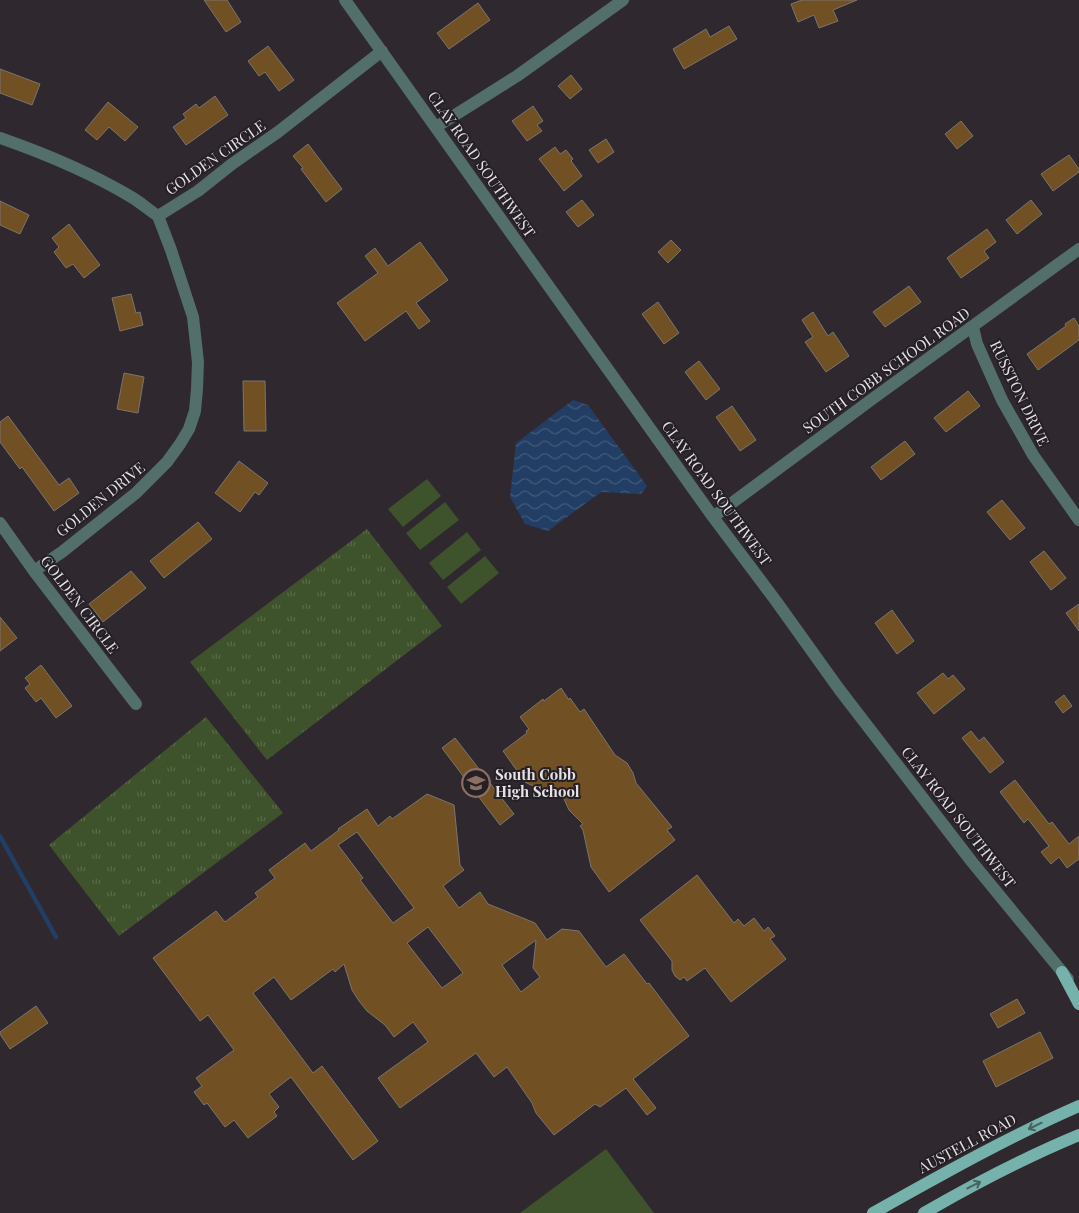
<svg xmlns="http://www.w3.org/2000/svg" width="1079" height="1213" viewBox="0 0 1079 1213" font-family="'Playfair Display',serif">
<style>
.grass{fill:url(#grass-tufts)}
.pitch{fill:#3e522c}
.water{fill:url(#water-waves)}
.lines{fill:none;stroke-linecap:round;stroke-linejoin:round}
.stream{stroke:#223e64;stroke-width:4.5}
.building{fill:#715024;stroke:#7b756d;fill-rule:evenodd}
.minor{stroke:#526f6b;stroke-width:12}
.major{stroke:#75b2ab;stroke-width:12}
.oneway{stroke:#496261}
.labels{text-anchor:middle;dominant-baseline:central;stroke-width:4;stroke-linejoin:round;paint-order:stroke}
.street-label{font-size:15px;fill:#e5e1e5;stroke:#252025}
.poi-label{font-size:15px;font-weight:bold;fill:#e5e1e5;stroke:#252025;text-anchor:start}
</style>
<defs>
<pattern id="grass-tufts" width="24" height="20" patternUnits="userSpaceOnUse" patternTransform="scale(1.25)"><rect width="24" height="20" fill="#3e522c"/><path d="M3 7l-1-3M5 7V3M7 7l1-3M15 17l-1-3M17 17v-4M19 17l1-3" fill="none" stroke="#5a6b4a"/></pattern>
<pattern id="water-waves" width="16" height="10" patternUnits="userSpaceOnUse" patternTransform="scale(1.25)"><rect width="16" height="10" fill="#223e64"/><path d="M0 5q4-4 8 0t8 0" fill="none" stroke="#425a7a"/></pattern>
</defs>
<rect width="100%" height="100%" fill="#2f292f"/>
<path class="grass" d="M367 529 442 626 267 760 190 662Z
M206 717 283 813 119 936 49 845Z"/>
<path class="pitch" d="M427 479 441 496 403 527 388 509Z
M445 502 459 520 420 550 406 533Z
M467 532 481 550 443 580 429 563Z
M485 556 499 573 461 604 447 587Z
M606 1149 654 1213H520Z"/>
<path class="water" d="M573 400 588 405 647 486 641 494 601 492 548 531 525 524 510 497 516 443Z"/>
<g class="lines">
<path class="stream" d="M0 836 56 937"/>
</g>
<path class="building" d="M204 0H227L241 22 226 32Z
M802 0H857L833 10 838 21 819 28 814 15 798 22 791 4Z
M478 3 490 20 449 49 437 33Z
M729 26 737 39 684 69 673 49 706 29 710 37Z
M268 46 294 80 279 91 265 72 259 76 248 61Z
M0 69 40 84 32 105 0 93Z
M571 75 582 89 570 99 558 86Z
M215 96 228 115 186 145 173 127 186 118 183 114 196 104 199 108Z
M108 102 138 127 125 141 109 127 97 140 85 130Z
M533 106 543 121 537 125 542 131 527 141 512 121Z
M961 121 973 136 957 149 945 134Z
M606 139 614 152 598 163 589 150Z
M308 144 342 189 326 202 301 169 303 168 293 156Z
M555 147 560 154 566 150 573 159 571 161 582 176 564 191 539 159Z
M1069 155 1079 169V172L1053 191 1041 174Z
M582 200 594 215 578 227 566 212Z
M1031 200 1042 214 1017 234 1006 220Z
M0 201 29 215 20 234 0 225Z
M69 224 100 265 84 278 73 264 66 268 54 252 59 247 52 238Z
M987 229 996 242 984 251 989 258 961 278 947 258Z
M671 240 681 250 668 263 658 252Z
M420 242 448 280 416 303 430 321 419 329 406 311 365 341 337 303 378 273 365 256 375 248 388 266Z
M909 286 921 302 885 327 873 312Z
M131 294 136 313 140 312 143 325 120 331 112 298Z
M658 302 679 333 664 344 642 314Z
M813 312 828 336 833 332 849 356 826 372 805 342 813 337 802 320Z
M1074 318 1079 326V340L1038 370 1027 354 1066 326 1065 324Z
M699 361 720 389 706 400 685 372Z
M124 373 144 377 138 413 117 409Z
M243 381H265L266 431H244Z
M968 391 980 406 946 432 934 418Z
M732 406 756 440 740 451 716 417Z
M8 416 59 485 69 478 79 493 54 511 22 467 20 469 0 442V422Z
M905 441 915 454 881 480 871 467Z
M239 461 268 483 259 495 255 492 240 512 215 493Z
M1002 500 1025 528 1010 540 987 512Z
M198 522 212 539 164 578 150 561Z
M1044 551 1066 578 1051 590 1030 562Z
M131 571 146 588 103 622 89 604Z
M1079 604V631L1066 613Z
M892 610 914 641 897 654 875 623Z
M0 617 17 638 0 651Z
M41 665 72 706 56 718 41 698 36 702 25 688 30 684 25 678Z
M943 673 948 679 953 675 965 689 934 714 917 693Z
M561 688 569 700 570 698 580 712 584 709 615 755 627 763 633 773 636 783 672 827 667 830 675 840 609 892 591 867 583 830 580 826 583 824 569 810 560 790 553 796 525 782 503 751 527 733 526 731 529 729 520 717 543 699 544 701Z
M1064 695 1072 706 1063 713 1055 702Z
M971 731 979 741 984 737 1004 762 990 773 962 738Z
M455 738 514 814 500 825 442 748Z
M1015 780 1049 824 1052 822 1069 844 1079 836V859L1067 868 1059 857 1051 864 1041 852 1049 846 1028 819 1024 823 1000 792Z
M427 794 454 805 460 865 464 870 443 886 459 908 480 892 488 904 535 923 547 940 562 929 579 931 606 967 624 954 647 984 649 983 689 1036 633 1079 656 1108 647 1115 626 1088 600 1107 595 1104 554 1135 536 1113 532 1103 507 1067 494 1077 476 1053 400 1108 378 1078 428 1042 413 1022 394 1037 385 1025 367 1011 359 1001 352 990 344 964 335 972 333 969 291 1000 274 977 253 993 313 1073 322 1066 378 1141 353 1160 291 1077 269 1094 279 1107 274 1112 277 1116 248 1138 234 1120 225 1127 207 1103 204 1105 194 1092 202 1086 196 1078 234 1050 208 1015 200 1021 153 958 216 911 225 922 258 897 255 893 275 878 269 870 305 843 311 851 339 830 338 829 367 809 378 826 390 816 392 819ZM357 832 414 908 393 923 360 880 363 878 338 845ZM428 927 463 973 442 988 407 943ZM536 940 533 968 540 977 521 992 502 965Z
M697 875 734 923 738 919 744 926 754 918 764 931 768 927 775 936 770 939 786 959 731 1002 705 968 687 981 684 977 680 980 675 976 672 970V961L640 920Z
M1017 999 1025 1013 998 1028 990 1014Z
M36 1006 48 1023 10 1049 0 1034V1032Z
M1040 1032 1053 1058 996 1087 983 1061Z"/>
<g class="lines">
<path class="minor" d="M345 0 713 517 776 601 839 689 972 862 1068 979
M436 127 517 76 623 0
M0 138C46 154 91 173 133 198 141 203 149 210 158 216
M158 216 198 191 232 164 278 132 382 51
M973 327 977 344 1002 400 1033 455 1079 520
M713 517 875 397 1079 249
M0 523 34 571 136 704
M34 571 62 552 136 493 167 462 180 444 189 429 195 411 197 389 198 362 193 317 171 250 158 216"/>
<path class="major" d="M1062 972 1079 1004
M873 1213C941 1175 1008 1137 1079 1106
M924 1213C974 1184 1026 1157 1079 1135"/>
</g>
<defs><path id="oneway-shaft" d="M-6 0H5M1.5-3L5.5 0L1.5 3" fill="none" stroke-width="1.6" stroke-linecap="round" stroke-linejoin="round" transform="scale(1.25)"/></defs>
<g class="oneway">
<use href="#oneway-shaft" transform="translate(1035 1126) rotate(154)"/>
<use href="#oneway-shaft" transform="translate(974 1185) rotate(-27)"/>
</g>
<defs>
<symbol id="school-ring" viewBox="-11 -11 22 22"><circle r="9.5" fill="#252025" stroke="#8d6e63" stroke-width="1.5"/><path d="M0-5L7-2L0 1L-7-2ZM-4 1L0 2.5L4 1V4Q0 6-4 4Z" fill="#8d6e63"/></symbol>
</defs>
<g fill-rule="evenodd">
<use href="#school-ring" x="460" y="767" width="32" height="32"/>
</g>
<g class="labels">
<g class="street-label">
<text transform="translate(215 157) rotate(-35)">GOLDEN CIRCLE</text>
<text transform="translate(482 164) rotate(55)">CLAY ROAD SOUTHWEST</text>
<text transform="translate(886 370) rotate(-36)">SOUTH COBB SCHOOL ROAD</text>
<text transform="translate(1020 393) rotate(64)">RUSSTON DRIVE</text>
<text transform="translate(717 493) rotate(54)">CLAY ROAD SOUTHWEST</text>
<text transform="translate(100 499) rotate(-39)">GOLDEN DRIVE</text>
<text transform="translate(80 604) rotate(53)">GOLDEN CIRCLE</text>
<text transform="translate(959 817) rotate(52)">CLAY ROAD SOUTHWEST</text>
<text transform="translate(967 1143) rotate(-28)">AUSTELL ROAD</text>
</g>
<g class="poi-label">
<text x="495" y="774">South Cobb<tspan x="495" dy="17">High School</tspan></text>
</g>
</g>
</svg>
